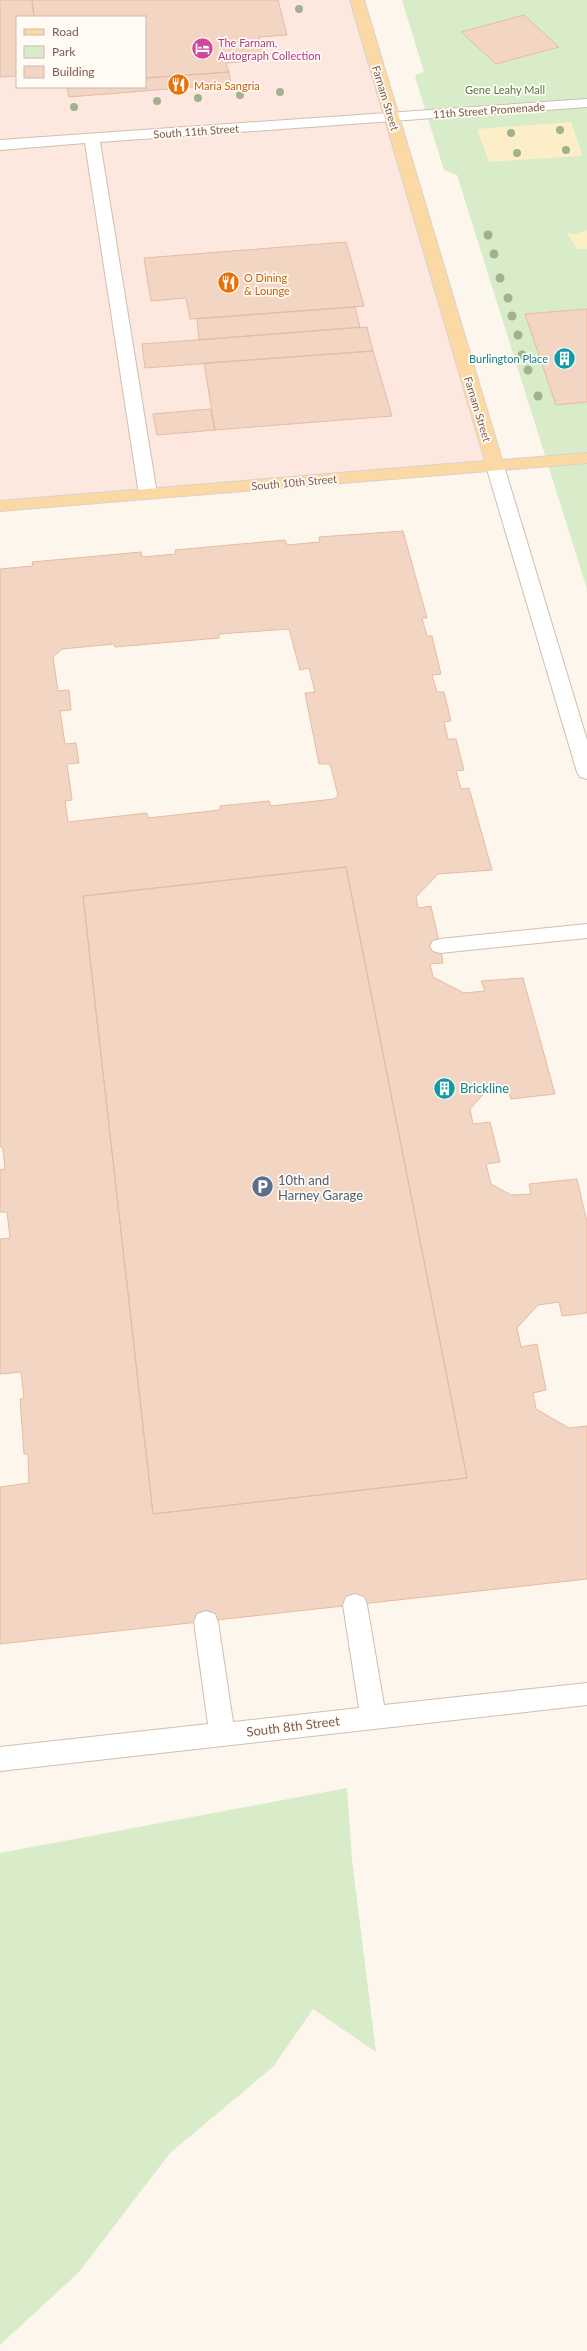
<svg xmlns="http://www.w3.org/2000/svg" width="587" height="2351" viewBox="0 0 587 2351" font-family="Lato,sans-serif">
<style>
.commercial{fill:#fde8e0;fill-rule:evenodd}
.green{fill:#d8ecc9}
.sand{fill:#fcefc7}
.building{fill:#f3d5c3;stroke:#e6bba3;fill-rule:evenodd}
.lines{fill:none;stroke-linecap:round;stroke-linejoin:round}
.minor-casing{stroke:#d1beb0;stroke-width:2}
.major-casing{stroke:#dad1cd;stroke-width:2}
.minor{fill:#fff;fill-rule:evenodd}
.major{fill:#fbd9a5;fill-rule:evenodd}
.tree{fill:#a0b28e}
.labels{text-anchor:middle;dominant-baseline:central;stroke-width:3.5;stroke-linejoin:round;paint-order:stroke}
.far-hotel-label{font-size:11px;fill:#b23c85;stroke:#fffaf3;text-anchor:start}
.far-food-label{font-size:11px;fill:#c56008;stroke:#fffaf3;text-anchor:start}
.far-park-label{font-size:11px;fill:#537a41;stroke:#fffaf3}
.far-street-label{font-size:11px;fill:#7a5c4d;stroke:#fffaf3}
.far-culture-label{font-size:11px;fill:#0d838f;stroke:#fffaf3;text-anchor:end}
.culture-label{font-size:13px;fill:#0d838f;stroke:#fffaf3;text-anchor:start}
.service-label{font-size:13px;fill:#4e5e75;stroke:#fffaf3;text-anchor:start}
.street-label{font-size:13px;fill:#7a5c4d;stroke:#fffaf3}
</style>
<rect width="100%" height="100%" fill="#fdf6ec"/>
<path class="commercial" d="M0 0H357L495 466 0 506ZM17 17H145V87H17Z"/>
<path class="green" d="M402 0H587V589L457 175 444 170 415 77 417 74 424 72Z
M347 1788 352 1860 376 2052 313 2009 273 2067 170 2153 79 2272 0 2345V1853Z"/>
<path class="sand" d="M571 122 582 154 579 156 489 162 477 129Z
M587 230V249H577L567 233 575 234Z"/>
<path class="building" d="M0 0H32L34 17H17V76L0 77Z
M32 0H278L287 35 259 37 265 60 226 63 229 72 145 78V17H34Z
M524 15 559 47 496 64 461 32Z
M229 72 231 84 69 97 67 87H145V78Z
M346 242 364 306 190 319 186 298 151 301 144 258Z
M355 307 360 327 199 340 197 319Z
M587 309V402L556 405 525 314Z
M367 327 373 351 145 368 142 344Z
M373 351 392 416 215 430 204 363Z
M210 409 215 430 157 435 153 414Z
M403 531 427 618H422L427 636H432L441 674 432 675 437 692H444L451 721 444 722 448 739H456L464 770 456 771 461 789 469 788 492 870 438 874 416 897 418 908 431 906 440 946 443 963 430 964 433 977 464 993 485 991 481 981 523 978 555 1094 511 1099 507 1087 488 1089 470 1109 473 1124 490 1122 500 1162 486 1164 491 1184 511 1195 531 1194 529 1184 577 1179 587 1222V1313L562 1316 559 1302 538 1305 517 1328 521 1347 537 1344 546 1390 533 1393 536 1409 569 1428 587 1426V1579L0 1644V1487L29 1483 28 1454H24L20 1399 24 1398 21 1372 0 1374V1239L10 1238 7 1212H0V1170L5 1169 3 1149 0 1146V569L33 566 32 562 141 552 142 557 176 554 175 550 285 540 287 545 320 542 319 537ZM289 629 300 670 309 668 315 692 305 693 319 764H330L338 795 334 799 271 806 269 801 220 806V810L148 818 147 813 68 822 65 801 72 800 67 764 79 763 76 743 65 744 60 711 71 710 69 690 58 691 53 657 62 649 114 644 115 647 219 638V634ZM346 867 467 1478 153 1514 83 896Z
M346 867 467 1478 153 1514 83 896Z"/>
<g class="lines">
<defs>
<path id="minor" d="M587 99V107L100 142 157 494 154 498H142L139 494 85 143 0 150V140Z
M495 461 501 462 504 466 587 740V779L580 777 577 772 486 466 489 462Z
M587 924V938L440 953 433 951 430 946 433 941 440 939Z
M355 1594 364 1597 367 1605 384 1705 587 1683V1705L0 1771V1747L208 1724 194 1622 197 1614 206 1611 215 1614 218 1622 233 1722 359 1708 343 1605 346 1597Z"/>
<path id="major" d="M350 0H364L502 460 587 453V463L0 511V501L485 461Z"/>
</defs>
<use href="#minor" class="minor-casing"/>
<use href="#major" class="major-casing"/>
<use href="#minor" class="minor"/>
<use href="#major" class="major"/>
</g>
<g class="tree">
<circle cx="299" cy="9" r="4"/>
<circle cx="280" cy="92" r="4"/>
<circle cx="240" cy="95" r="4"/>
<circle cx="198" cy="98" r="4"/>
<circle cx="157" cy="101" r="4"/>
<circle cx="74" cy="107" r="4"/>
<circle cx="560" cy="130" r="4"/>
<circle cx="511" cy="133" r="4"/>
<circle cx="566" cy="150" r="4"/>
<circle cx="517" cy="153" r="4"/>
<circle cx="488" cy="235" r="4.5"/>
<circle cx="494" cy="254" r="4.5"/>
<circle cx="500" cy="278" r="4.5"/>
<circle cx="508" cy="298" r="4.5"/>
<circle cx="512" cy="316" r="4.5"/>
<circle cx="518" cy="335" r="4.5"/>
<circle cx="522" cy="355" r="4.5"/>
<circle cx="528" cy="370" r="4.5"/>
<circle cx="538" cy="396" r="4.5"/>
</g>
<defs>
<symbol id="hotel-disc" viewBox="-11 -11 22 22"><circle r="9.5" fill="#d1479c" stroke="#fffaf3"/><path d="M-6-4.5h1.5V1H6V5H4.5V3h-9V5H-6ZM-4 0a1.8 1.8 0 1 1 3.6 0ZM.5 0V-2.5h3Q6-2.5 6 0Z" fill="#fff"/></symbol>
<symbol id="restaurant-disc" viewBox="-11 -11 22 22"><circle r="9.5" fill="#e8710a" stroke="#fffaf3"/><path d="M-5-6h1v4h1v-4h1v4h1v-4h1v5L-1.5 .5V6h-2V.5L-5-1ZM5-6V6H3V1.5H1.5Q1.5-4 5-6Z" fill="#fff"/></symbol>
<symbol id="building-disc" viewBox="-11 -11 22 22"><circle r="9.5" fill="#0f9aa8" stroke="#fffaf3"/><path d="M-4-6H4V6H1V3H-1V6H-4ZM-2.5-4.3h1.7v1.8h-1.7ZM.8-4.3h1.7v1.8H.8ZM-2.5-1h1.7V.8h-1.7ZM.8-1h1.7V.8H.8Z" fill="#fff"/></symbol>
<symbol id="parking-disc" viewBox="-11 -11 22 22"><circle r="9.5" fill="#5c6f8a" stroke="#fffaf3"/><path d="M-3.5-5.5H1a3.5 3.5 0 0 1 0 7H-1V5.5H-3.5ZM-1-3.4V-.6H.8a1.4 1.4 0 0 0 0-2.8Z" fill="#fff"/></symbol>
</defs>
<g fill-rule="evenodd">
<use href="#hotel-disc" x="190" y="36" width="25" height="25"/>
<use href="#restaurant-disc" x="166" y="72" width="25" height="25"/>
<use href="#restaurant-disc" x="216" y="270" width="25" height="25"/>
<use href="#building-disc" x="552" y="346" width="25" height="25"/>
<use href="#building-disc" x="432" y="1076" width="25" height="25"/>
<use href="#parking-disc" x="250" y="1174" width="25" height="25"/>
</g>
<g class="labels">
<g class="far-hotel-label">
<text x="218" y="42">The Farnam,<tspan x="218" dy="13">Autograph Collection</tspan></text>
</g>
<g class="far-food-label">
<text x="194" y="85">Maria Sangria</text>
<text x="244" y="277">O Dining<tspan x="244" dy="13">&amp; Lounge</tspan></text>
</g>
<g class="far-park-label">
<text x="505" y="89">Gene Leahy Mall</text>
</g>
<g class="far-street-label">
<text transform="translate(386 98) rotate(73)">Farnam Street</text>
<text transform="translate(489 110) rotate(-4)">11th Street Promenade</text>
<text transform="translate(196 131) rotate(-4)">South 11th Street</text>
<text transform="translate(478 409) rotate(73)">Farnam Street</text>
<text transform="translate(294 482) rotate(-5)">South 10th Street</text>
</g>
<g class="far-culture-label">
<text x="548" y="358">Burlington Place</text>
</g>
<g class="culture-label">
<text x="460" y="1088">Brickline</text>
</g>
<g class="service-label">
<text x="278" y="1180">10th and<tspan x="278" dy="15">Harney Garage</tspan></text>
</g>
<g class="street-label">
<text transform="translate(293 1726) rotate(-7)">South 8th Street</text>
</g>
</g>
<rect x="16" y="16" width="130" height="72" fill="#fffaf3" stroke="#cabbb1"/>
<rect x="24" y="29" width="20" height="6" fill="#fbd9a5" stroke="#cabbb1"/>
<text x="52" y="36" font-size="12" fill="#7a5c4d">Road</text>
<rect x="24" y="46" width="20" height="12" fill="#d8ecc9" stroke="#cabbb1"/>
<text x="52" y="56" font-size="12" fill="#7a5c4d">Park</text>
<rect x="24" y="66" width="20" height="12" fill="#f3d5c3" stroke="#cabbb1"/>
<text x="52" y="76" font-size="12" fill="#7a5c4d">Building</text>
</svg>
